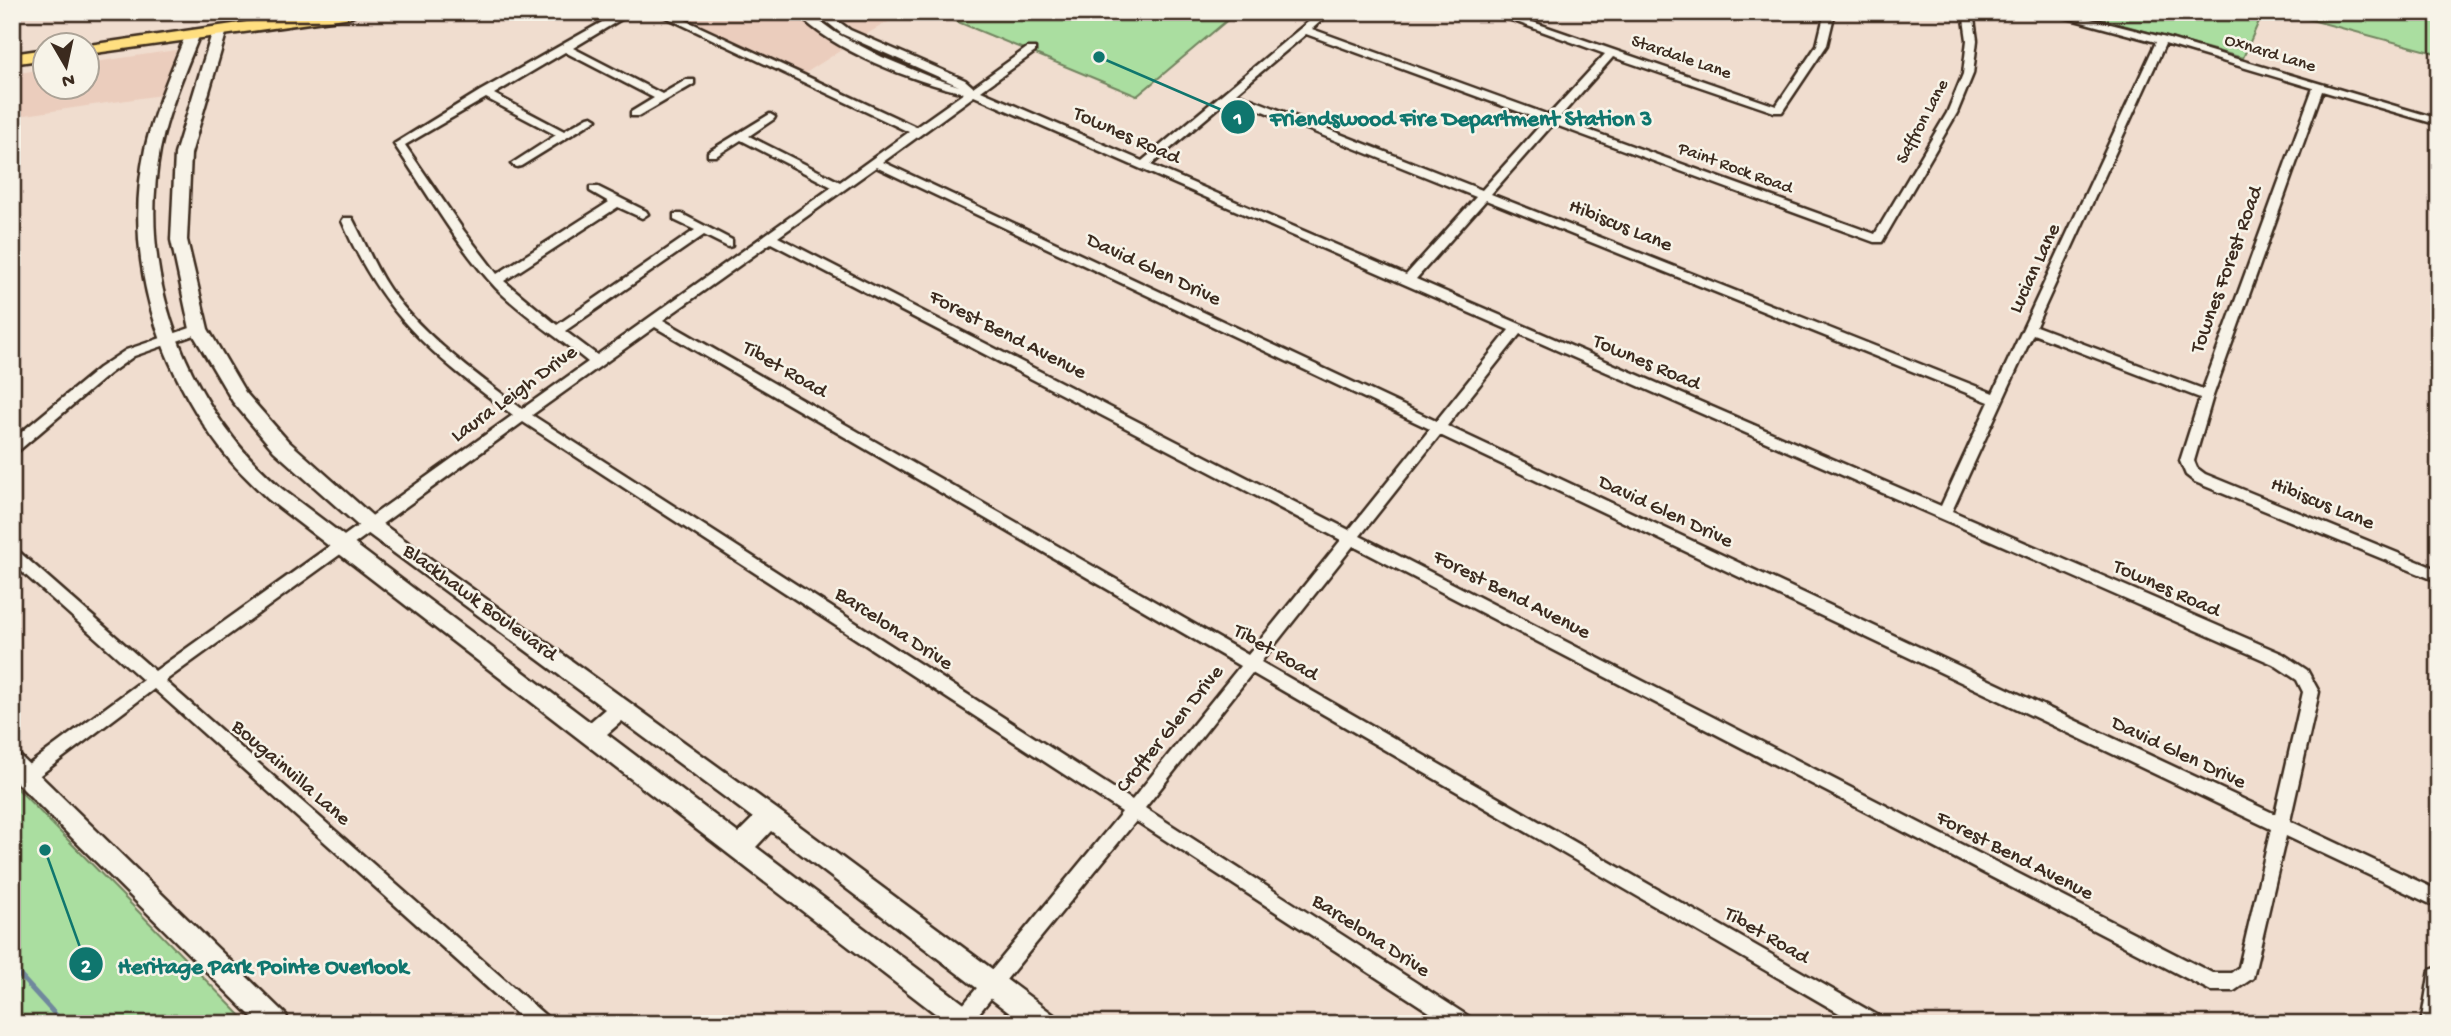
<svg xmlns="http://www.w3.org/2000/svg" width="2451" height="1036" viewBox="0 0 2451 1036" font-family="'Gochi Hand',sans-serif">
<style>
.built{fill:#ebcdbd}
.green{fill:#aadea0;stroke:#72845f;stroke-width:2}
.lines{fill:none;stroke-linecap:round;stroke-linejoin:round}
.stream{stroke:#70889d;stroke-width:5}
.street-casing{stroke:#3b2a1e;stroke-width:5}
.secondary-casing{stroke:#3b2a1e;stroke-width:5}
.primary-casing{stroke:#3b2a1e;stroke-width:5}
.street{fill:#f7f3e8;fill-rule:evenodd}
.secondary{fill:#f7f3e8;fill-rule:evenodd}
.primary{fill:#ffdf80;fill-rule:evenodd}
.labels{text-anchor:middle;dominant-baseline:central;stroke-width:5;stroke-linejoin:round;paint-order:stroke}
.far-street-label{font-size:18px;fill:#3b2a1e;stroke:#f7f3e8}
.street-label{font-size:21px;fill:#3b2a1e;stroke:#f7f3e8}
.leader{fill:none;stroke:#0f766e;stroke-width:2.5}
.callout-dot{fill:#0f766e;stroke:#f7f3e8;stroke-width:2.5}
.mark-label{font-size:21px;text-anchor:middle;font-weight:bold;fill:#fff}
.callout-label{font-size:23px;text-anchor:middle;font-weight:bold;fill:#0f766e;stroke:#f7f3e8;stroke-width:5;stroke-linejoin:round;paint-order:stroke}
</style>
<rect width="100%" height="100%" fill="#f0ddcf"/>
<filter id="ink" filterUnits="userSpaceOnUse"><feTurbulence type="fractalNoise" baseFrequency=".0143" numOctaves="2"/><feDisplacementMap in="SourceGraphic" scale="14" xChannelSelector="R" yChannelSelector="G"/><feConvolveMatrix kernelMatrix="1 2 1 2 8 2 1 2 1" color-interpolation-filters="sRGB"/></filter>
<g filter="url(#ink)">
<path class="built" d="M666 12H906L863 36 804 74Z
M176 50 161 95 12 117V74L45 69 46 88H88V63Z"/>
<path class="green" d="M934 12H1237L1137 96Z
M2076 12H2263L2243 58Z
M2281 12H2439V54Z
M12 783 249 1024H12Z"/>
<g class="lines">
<path class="stream" d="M12 967 64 1024"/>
<defs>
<path id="street" d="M620 12H633L573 48 662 94 686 80H694V84L639 116H631V112L654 98 565 52 494 94 564 131 588 117 592 116 597 119 521 166 517 167 511 164 556 135 486 98 405 145 464 231 497 274 609 202 590 191V187H598L646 211 648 214 642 218 618 207 504 281 557 325 695 230 674 220V214H682L732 240V246L728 247 704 235 565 331 597 355 832 187 741 140 716 156H708V152L770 114 775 117 774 119 749 136 840 182 909 132 655 12H668L916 127 964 93C913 81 832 51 796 12H807L836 33 882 57 930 77 959 86 842 34 814 12H826L850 30 965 80 973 87 1027 48H1035V52L981 91 1142 161 1320 12H1331L1312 29 1549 115 1605 54 1489 12H1504L1776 106 1817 45 1825 12H1835L1827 45 1782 112H1774L1613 57 1558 119 1875 234 1947 113 1963 74 1967 40 1963 12H1973L1977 40 1973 74 1957 113 1882 242H1874L1553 124 1491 194 1993 393 2156 42 2045 12H2063L2166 38 2439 119V125L2322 91 2213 396 2194 461 2197 468 2205 474 2439 570V582L2195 482 2186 475 2180 461 2200 398 2033 334 1952 511 2283 654 2307 670 2319 692 2290 821 2439 891V908L2286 836 2253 978 2234 991H2211L1353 546 1261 662 1882 1018 1885 1024H1858L1252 673 1145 808 1471 1018 1474 1024H1448L1136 821 970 1024H950L953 1017 1122 812 523 422 165 681 548 1018 551 1024H528L154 689 32 781 26 783 20 781 18 776 20 771 143 680 12 563V548L17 550 155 671 513 415C433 356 382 315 342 221L344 218H352C365 242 374 267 390 290 425 338 475 373 522 409L588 362C558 337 524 316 496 288 456 245 427 192 394 144L480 91ZM1306 34 1544 121 1482 190 1236 93ZM2165 44 2313 88 2203 389 2036 326ZM974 96 1509 330 1436 421 883 162ZM1230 98 1476 197 1406 275 1151 165ZM876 167 1430 429 1349 530 778 237ZM1486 200 1989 402 1941 506 1416 279ZM771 243 1341 540 1248 655 663 320ZM655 327 1240 666 1132 800 532 415ZM1520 334 2273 664 2297 680 2303 692 2275 814 1447 426ZM1440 435 2271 829 2239 967 2231 973H2212L1360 536Z
M199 325 205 329 203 332 134 356 109 374 17 452 12 453V440L99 368 126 350Z"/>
<path id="secondary" d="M220 26 227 30 191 154 187 240 208 329 245 392 288 441 377 520 778 810 1054 1015 1057 1024H1024L771 831 756 847 979 1015 982 1024H949L268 499C252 483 234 467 221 449 156 363 123 256 145 149 154 110 171 71 186 34L193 30 200 34C185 71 168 110 160 150 141 253 170 357 234 439 248 458 265 473 282 489L590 722 605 709 363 530 274 451 233 402 190 329 171 240 175 154 213 30ZM622 721 753 818 738 833 607 734Z
M12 753 20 756 286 1015 289 1024H259L12 778Z
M2439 967V1024H2421L2430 970Z"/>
<path id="primary" d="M316 12H360L352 17 88 54V46H82Z
M46 49V59L12 64V54Z"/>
</defs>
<use href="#street" class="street-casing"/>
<use href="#secondary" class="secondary-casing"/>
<use href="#primary" class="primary-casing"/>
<use href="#street" class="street"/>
<use href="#secondary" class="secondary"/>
<use href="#primary" class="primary"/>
</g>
</g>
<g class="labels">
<g class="far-street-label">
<text transform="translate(2270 54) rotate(17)">Oxnard Lane</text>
<text transform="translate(1681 58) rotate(19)">Stardale Lane</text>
<text transform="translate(1923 122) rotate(-62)">Saffron Lane</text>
<text transform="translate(1735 169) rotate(20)">Paint Rock Road</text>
</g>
<g class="street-label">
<text transform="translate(1126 137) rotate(24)">Townes Road</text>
<text transform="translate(1620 227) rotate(22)">Hibiscus Lane</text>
<text transform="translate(2036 269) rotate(-65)">Lucian Lane</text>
<text transform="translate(2228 270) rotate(-70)">Townes Forest Road</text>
<text transform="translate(1153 271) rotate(25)">David Glen Drive</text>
<text transform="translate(1007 336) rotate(27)">Forest Bend Avenue</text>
<text transform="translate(1646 364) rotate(23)">Townes Road</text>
<text transform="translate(784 371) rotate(30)">Tibet Road</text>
<text transform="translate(515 395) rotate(-36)">Laura Leigh Drive</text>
<text transform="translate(2322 505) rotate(22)">Hibiscus Lane</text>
<text transform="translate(1665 513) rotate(25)">David Glen Drive</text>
<text transform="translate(2166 590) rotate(24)">Townes Road</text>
<text transform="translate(1511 596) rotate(27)">Forest Bend Avenue</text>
<text transform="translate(479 604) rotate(36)">Blackhawk Boulevard</text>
<text transform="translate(893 630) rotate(33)">Barcelona Drive</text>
<text transform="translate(1275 654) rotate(30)">Tibet Road</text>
<text transform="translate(1171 730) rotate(-51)">Crofter Glen Drive</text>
<text transform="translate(2178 754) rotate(25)">David Glen Drive</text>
<text transform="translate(290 774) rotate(41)">Bougainvilla Lane</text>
<text transform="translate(2014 857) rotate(27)">Forest Bend Avenue</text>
<text transform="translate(1370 937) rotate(33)">Barcelona Drive</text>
<text transform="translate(1766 937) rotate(30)">Tibet Road</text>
</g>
</g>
<path class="leader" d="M1099 57L1238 117M45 850L86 964"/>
<g class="callout-dot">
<circle cx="1099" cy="57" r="7"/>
<circle cx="45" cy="850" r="7"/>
<circle cx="1238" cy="117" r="18"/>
<circle cx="86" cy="964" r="18"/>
</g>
<g class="mark-label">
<text x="1238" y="124">1</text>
<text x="86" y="972">2</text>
</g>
<g class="callout-label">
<text x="1461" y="125">Friendswood Fire Department Station 3</text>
<text x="263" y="973">Heritage Park Pointe Overlook</text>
</g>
<rect width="2451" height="1036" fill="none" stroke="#f7f3e8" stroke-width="42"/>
<rect x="21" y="21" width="2409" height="994" fill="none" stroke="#3b2a1e" stroke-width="2.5" filter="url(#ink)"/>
<g transform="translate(66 66) rotate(171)"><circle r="33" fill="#f7f3e8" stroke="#aca397" stroke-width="2"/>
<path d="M0-5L12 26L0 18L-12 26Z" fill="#3b2a1e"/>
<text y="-10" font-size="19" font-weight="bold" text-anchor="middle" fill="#3b2a1e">N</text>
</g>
</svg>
